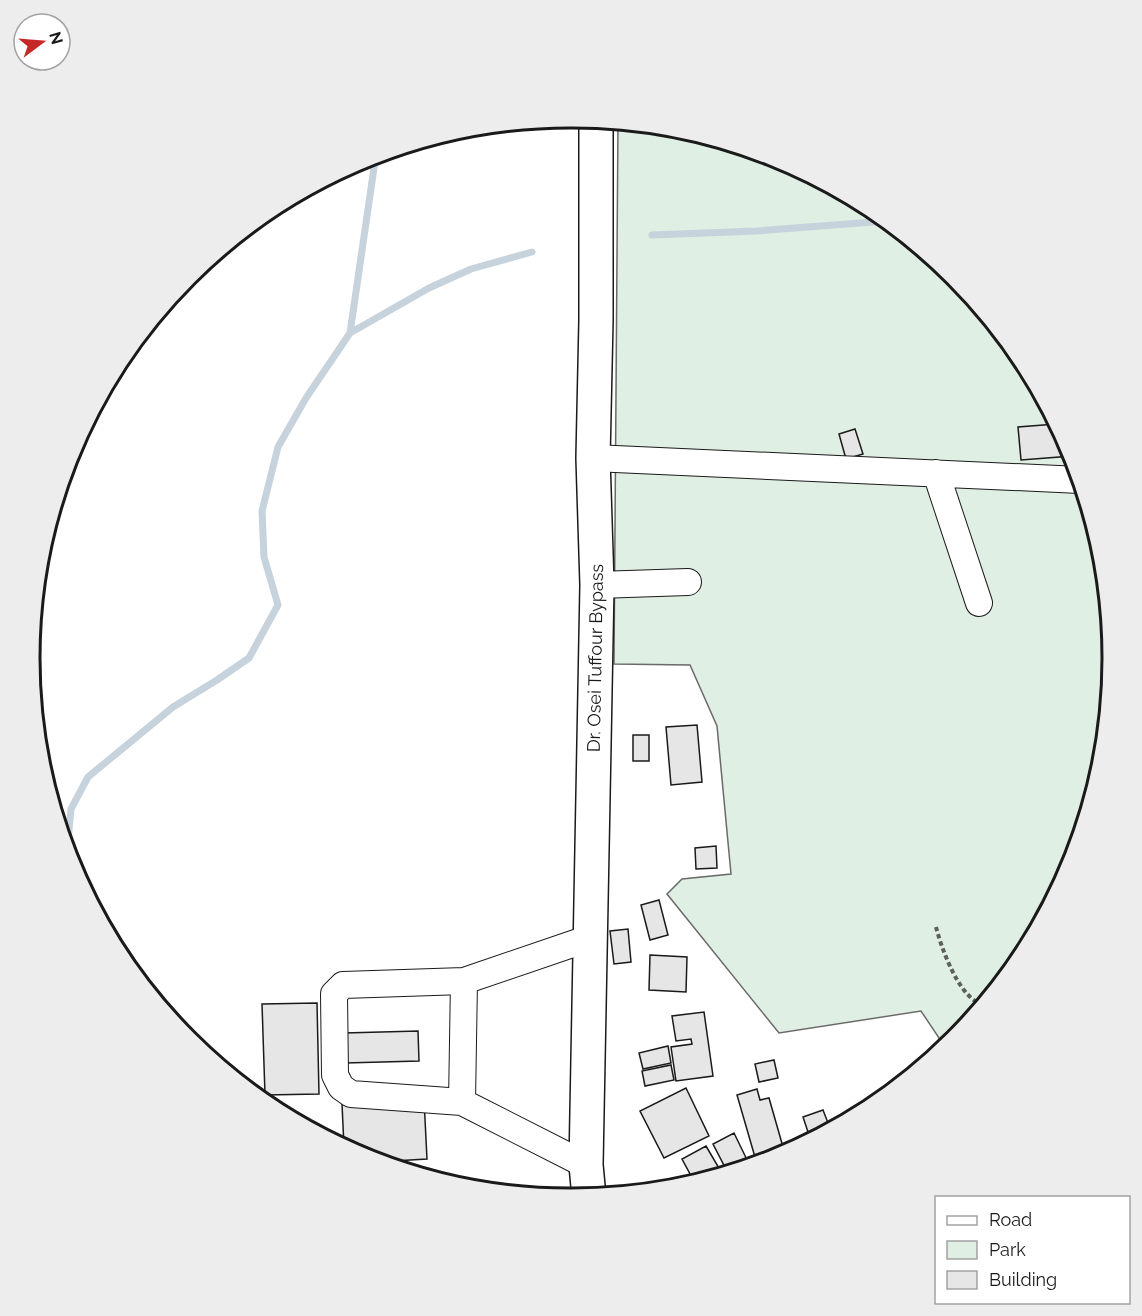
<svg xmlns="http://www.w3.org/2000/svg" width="1142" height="1316" viewBox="0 0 1142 1316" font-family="Raleway,sans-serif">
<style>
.green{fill:#e0efe3;stroke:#6a6a6a;stroke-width:1.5}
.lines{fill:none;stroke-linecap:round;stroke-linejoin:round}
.stream{stroke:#c6d2dc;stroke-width:7}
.building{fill:#e6e6e6;stroke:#1a1a1a;stroke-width:1.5}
.minor-casing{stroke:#1a1a1a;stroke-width:28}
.highway-casing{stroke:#1a1a1a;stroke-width:36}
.path{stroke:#5f5f5f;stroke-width:4;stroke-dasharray:4.5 3;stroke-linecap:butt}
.minor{stroke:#fff;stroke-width:26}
.highway{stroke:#fff;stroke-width:33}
.labels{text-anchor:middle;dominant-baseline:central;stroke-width:4.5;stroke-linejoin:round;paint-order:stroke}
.street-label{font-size:18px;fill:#1a1a1a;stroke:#fff}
.rim{fill:none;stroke:#1a1a1a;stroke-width:3}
</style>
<rect width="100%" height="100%" fill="#fff"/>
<path class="green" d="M618 122 677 127 778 158 872 208 954 276 1021 358 1071 451 1102 553 1112 658 1102 764 1071 865 1021 959 953 1041 945 1047 921 1011 779 1033 667 894 682 879 731 874 717 726 690 665 614 664Z"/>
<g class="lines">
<path class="stream" d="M652 235 757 231 873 222H889
M350 333 429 288 471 269 532 252
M67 851 71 809 88 777 173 707 217 680 249 658 278 605 264 557 262 511 278 447 306 398 350 333 376 154"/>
</g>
<path class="building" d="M1056 424 1072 456 1021 460 1018 427Z
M855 429 863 454 846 459 839 434Z
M697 725 702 782 671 785 666 727Z
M633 735H649V761H633Z
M716 846 717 868 696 869 695 848Z
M659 900 668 935 650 940 641 905Z
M628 929 631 962 614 964 610 931Z
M650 955 687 957 686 992 649 990Z
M317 1003 319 1094 265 1095 262 1004Z
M704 1012 713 1076 676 1081 671 1047 692 1044 691 1039 676 1041 672 1016Z
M418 1031 419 1061 345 1063 344 1033Z
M668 1046 671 1063 643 1069 639 1053Z
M774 1060 778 1078 759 1082 755 1064Z
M671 1065 674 1080 645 1086 642 1071Z
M686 1088 709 1136 664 1158 640 1111Z
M757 1089 760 1100 769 1098 785 1154 778 1158 757 1164 737 1095Z
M424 1099 427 1159 376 1162 364 1158 344 1147 342 1104Z
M823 1110 830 1128 809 1135 803 1117Z
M734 1133 750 1166 728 1173 713 1144Z
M706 1146 723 1175 695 1183 682 1159Z"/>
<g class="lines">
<defs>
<path id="minor" d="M593 458 1080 480
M936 473 979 603
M597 585 688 582
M462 1102 351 1094 341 1087 335 1075 334 994 343 985 464 981
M586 1165 462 1102 464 981 590 938"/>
<path id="highway" d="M589 1197 586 1165 597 585 593 458 596 320V119"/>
</defs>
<use href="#minor" class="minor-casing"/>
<use href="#highway" class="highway-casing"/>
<path class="path" d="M936 927C942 950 957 991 978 1003L986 1001"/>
<use href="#minor" class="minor"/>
<use href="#highway" class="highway"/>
</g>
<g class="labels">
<g class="street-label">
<text transform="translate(595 658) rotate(-89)">Dr. Osei Tuffour Bypass</text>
</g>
</g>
<path d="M0 0H1142V1316H0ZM570 128H572A530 530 0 0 1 1102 658V658A530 530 0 0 1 572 1188H570A530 530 0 0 1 40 658V658A530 530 0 0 1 570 128Z" fill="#ededed" fill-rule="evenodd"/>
<path class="rim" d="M570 128H572A530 530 0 0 1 1102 658V658A530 530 0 0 1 572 1188H570A530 530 0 0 1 40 658V658A530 530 0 0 1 570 128Z"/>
<rect x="935" y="1196" width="195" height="108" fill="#ffffff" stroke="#a3a3a3" stroke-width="1.5"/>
<rect x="947" y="1216" width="30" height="9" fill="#ffffff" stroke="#a3a3a3" stroke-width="1.5"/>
<text x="989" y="1226" font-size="18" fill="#1a1a1a">Road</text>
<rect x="947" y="1241" width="30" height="18" fill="#e0efe3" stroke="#a3a3a3" stroke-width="1.5"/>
<text x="989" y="1256" font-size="18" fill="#1a1a1a">Park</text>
<rect x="947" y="1271" width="30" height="18" fill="#e6e6e6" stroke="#a3a3a3" stroke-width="1.5"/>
<text x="989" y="1286" font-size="18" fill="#1a1a1a">Building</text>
<g transform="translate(42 42) rotate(74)"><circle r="28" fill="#ffffff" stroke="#a3a3a3" stroke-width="1.5"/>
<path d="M0-4.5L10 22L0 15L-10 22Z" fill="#c62828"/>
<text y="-9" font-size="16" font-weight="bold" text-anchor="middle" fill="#1a1a1a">N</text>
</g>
</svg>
